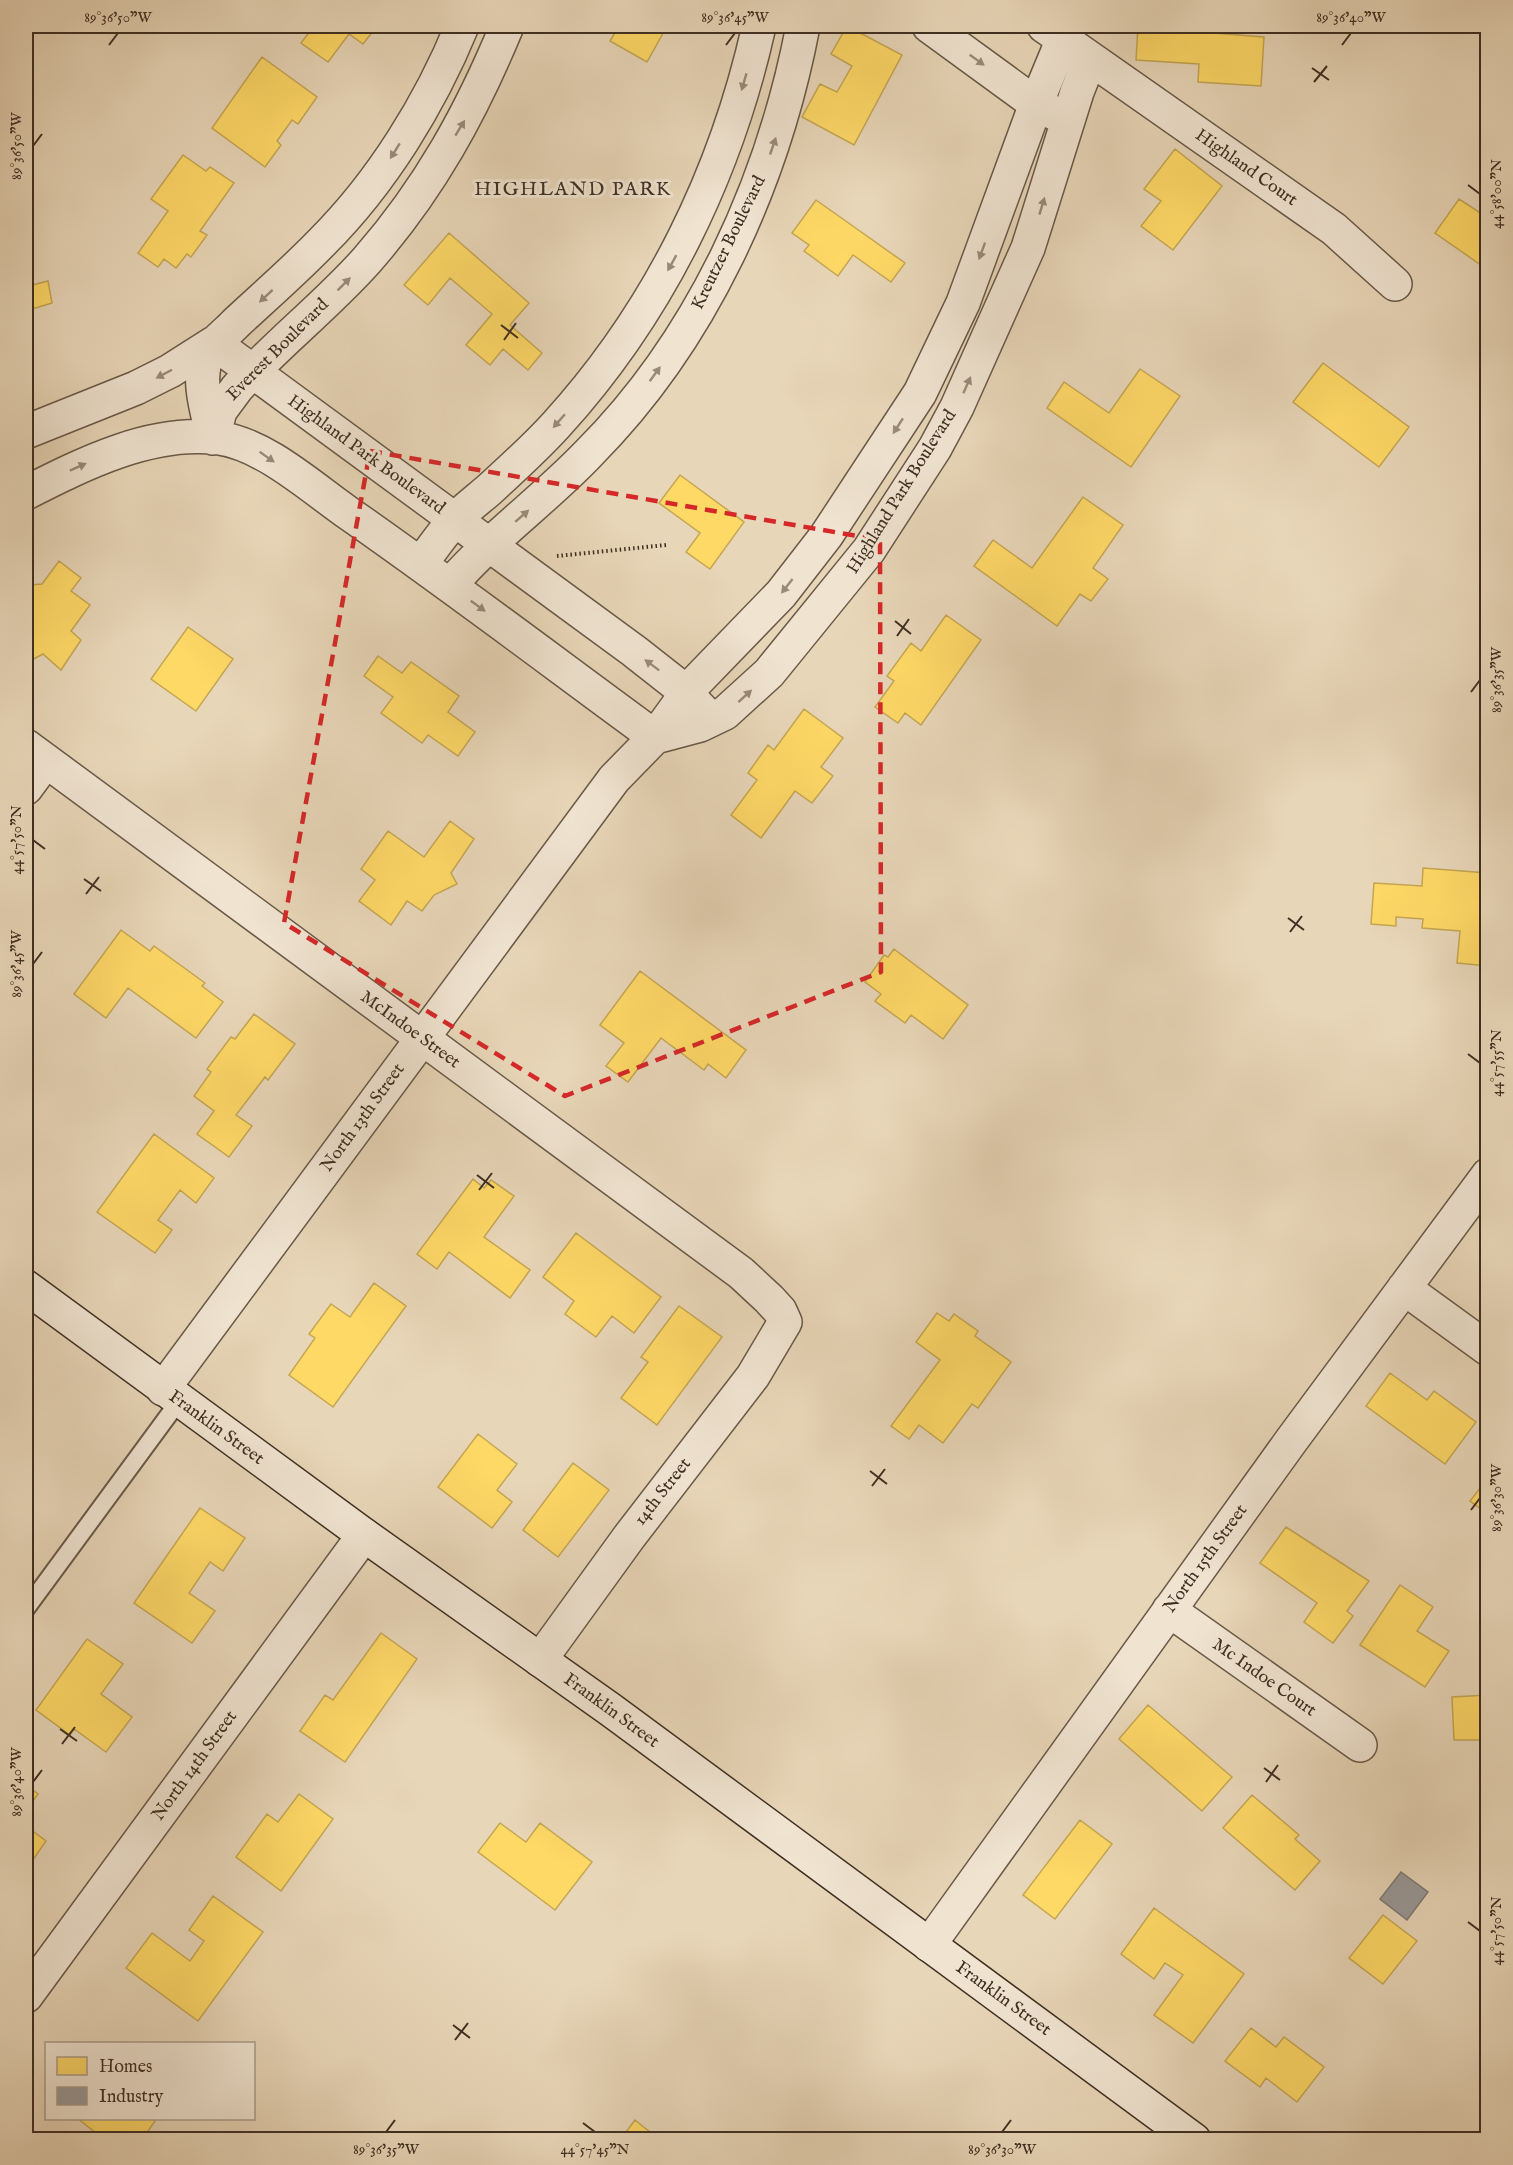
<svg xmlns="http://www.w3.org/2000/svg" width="1513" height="2165" viewBox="0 0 1513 2165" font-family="'IM FELL English',serif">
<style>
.homes{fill:#ffd966;stroke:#c5a652;stroke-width:1.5}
.industry{fill:#999;stroke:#7e7975;stroke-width:1.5}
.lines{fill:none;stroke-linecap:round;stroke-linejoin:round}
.lane-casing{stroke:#695948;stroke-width:20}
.street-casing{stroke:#695948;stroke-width:36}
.secondary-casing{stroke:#3f2f22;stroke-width:36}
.path{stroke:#3f2f22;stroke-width:4;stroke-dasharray:1.5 3;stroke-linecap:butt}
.lane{stroke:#f0e4d1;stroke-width:16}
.street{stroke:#f0e4d1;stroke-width:33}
.secondary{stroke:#f0e4d1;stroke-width:33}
.oneway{fill:#988a7a}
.marked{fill:none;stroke:#d62828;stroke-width:4.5;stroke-dasharray:12 8;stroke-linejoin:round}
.ticks{fill:none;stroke:#3f2f22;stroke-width:2}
.labels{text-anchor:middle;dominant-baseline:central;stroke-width:6;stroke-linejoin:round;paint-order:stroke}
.street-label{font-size:18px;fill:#3f2f22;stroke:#f0e4d1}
.neighbourhood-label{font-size:20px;letter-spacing:1.5px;fill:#3f2f22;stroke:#f0e4d1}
.neatline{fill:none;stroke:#3f2f22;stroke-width:2}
.ticks-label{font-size:15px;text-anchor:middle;fill:#3f2f22}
</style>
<rect width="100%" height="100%" fill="#e8d6b8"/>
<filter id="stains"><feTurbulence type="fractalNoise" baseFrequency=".00333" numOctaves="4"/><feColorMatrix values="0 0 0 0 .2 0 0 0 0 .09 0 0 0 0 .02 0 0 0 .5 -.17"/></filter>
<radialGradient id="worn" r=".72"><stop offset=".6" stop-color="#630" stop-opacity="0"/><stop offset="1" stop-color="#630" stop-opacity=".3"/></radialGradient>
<path class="homes" d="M314 26H377L363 44 349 34 328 62 301 43Z
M619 26H667L647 62 610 41Z
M847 26 902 55 854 145 802 117 820 84 837 92 852 66 831 54Z
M1138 26H1200V32L1264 37 1261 86 1198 82 1199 64 1136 60Z
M262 57 317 97 298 124 292 120 277 141 281 145 265 167 212 128Z
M1175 149 1222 186 1173 250 1141 226 1161 201 1144 189Z
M183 155 206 171 210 167 234 183 200 231 207 235 191 257 187 254 176 268 164 259 158 267 138 253 168 211 151 199Z
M1459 199 1488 218V270L1435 233Z
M816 200 905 263 891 282 853 255 838 276 804 251 809 245 792 233Z
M449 233 529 303 510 325 542 353 528 370 503 349 490 365 466 345 492 314 450 278 428 305 404 285Z
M26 263 32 285 48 281 52 303 26 311Z
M1323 363 1409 427 1379 467 1293 402Z
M1140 369 1180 396 1131 467 1047 408 1064 382 1109 413Z
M680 475 744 522 710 569 686 552 700 533 659 503Z
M1083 497 1123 525 1093 568 1108 579 1091 601 1080 594 1057 626 974 566 993 540 1032 568Z
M59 561 81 578 71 591 90 605 71 631 81 640 61 670 43 654 26 663V596L29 585 42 584Z
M946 615 981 640 921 725 905 713 898 723 875 707 894 681 887 676 911 643 921 651Z
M188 627 233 659 196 711 151 679Z
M378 656 402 673 411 662 459 696 448 712 475 732 458 756 428 735 422 743 381 713 393 697 364 676Z
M804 709 843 738 821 767 833 776 812 803 795 791 761 838 731 815 757 780 748 773 768 745 774 750Z
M450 821 474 839 451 873 457 884 434 895 422 911 407 901 391 925 359 901 375 880 361 869 388 831 424 857Z
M1423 868 1488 873V966L1457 963 1460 931 1422 928 1423 919 1396 917V926L1371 924 1374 883 1422 886Z
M121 930 150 951 154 946 205 983 202 986 223 1002 196 1038 128 988 106 1018 74 994Z
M894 949 968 1005 943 1039 911 1015 905 1023 875 1001 881 994 865 982 884 955 888 957Z
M640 971 746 1050 726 1078 708 1064 704 1070 661 1038 628 1082 606 1066 624 1043 600 1025Z
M254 1014 295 1044 268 1080 265 1077 236 1115 252 1126 229 1157 197 1134 214 1111 194 1096 211 1072 207 1069 231 1037 235 1039Z
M154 1134 214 1178 196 1203 180 1190 158 1220 172 1230 155 1253 97 1212Z
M473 1179 484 1188 491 1180 514 1196 484 1237 530 1270 510 1298 449 1252 437 1269 417 1254Z
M576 1233 661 1297 634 1333 612 1316 596 1337 565 1314 574 1301 543 1277Z
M374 1283 406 1306 333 1407 289 1375 315 1338 309 1334 331 1304 350 1317Z
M679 1306 722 1337 657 1425 621 1398 648 1362 641 1357Z
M937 1313 949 1321 954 1314 978 1331 975 1336 1011 1362 978 1408 972 1404 943 1443 919 1425 909 1439 891 1426 940 1360 916 1342Z
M1390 1373 1427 1400 1434 1391 1476 1422 1445 1464 1366 1406Z
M478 1434 517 1464 497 1490 512 1502 492 1528 438 1487Z
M573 1463 609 1490 558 1557 523 1530Z
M1488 1478V1514L1470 1501Z
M200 1508 245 1538 223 1571 210 1562 189 1593 215 1611 192 1643 134 1603Z
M1286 1527 1369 1581 1347 1611 1353 1616 1333 1643 1304 1622 1317 1603 1260 1563Z
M1400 1585 1433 1607 1417 1631 1449 1651 1425 1687 1360 1645Z
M381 1633 417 1659 345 1762 300 1731 325 1695 333 1700Z
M87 1639 123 1664 101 1694 132 1717 106 1752 74 1729 70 1735 36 1710Z
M1488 1695V1804H1484L1481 1740H1454L1452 1697Z
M1148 1705 1232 1777 1202 1811 1119 1739Z
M26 1785 38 1794 26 1811Z
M299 1794 333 1819 281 1891 236 1857 267 1814 278 1822Z
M1252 1795 1299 1835 1295 1839 1320 1861 1295 1890 1223 1828Z
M1080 1820 1112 1844 1055 1919 1023 1895Z
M500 1823 526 1842 540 1823 592 1862 555 1910 478 1852Z
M26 1826 46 1841 26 1870Z
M213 1896 263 1932 198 2021 126 1968 152 1933 190 1961 204 1941 189 1930Z
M1154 1908 1244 1974 1193 2043 1154 2015 1183 1975 1165 1963 1154 1979 1121 1954Z
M1383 1915 1417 1941 1383 1984 1349 1958Z
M1251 2028 1276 2047 1284 2037 1324 2067 1297 2102 1266 2078 1260 2087 1225 2061Z
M77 2118H157L142 2140H105Z
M635 2120 660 2140H620Z"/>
<path class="industry" d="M1401 1872 1428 1892 1407 1920 1380 1899Z"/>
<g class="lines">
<defs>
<path id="lane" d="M26 1609 179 1401"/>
<path id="street" d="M929 26 1036 104 1056 114
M1044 26 1334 229 1395 284
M26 432 136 388 170 371 214 343 634 651 676 684 701 709
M213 437C207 410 196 379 208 353 214 341 227 333 236 323 265 296 295 270 322 242 382 182 430 104 462 26
M213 438 220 411 237 388C278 343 327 305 367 260 430 188 471 113 507 26
M26 493C83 464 152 429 219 438 266 445 312 488 351 515 454 587 554 663 655 737L700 725 725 713 769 673 869 550 935 448 957 407 1028 248 1077 92 1090 59
M421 564C431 550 442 534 454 521 464 509 479 499 491 488 513 468 536 447 556 425 659 312 726 174 759 26
M450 585C492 537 544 500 588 454 702 340 773 183 803 26
M26 746 741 1273 769 1299 780 1311 785 1322 753 1376 629 1537 540 1660
M26 788 46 761
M1404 1288 1488 1349
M163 1389 614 779 655 737 692 686 781 594 826 536 920 393 963 303 1036 104 1063 39
M1169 1610 1360 1745
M929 1945 1291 1441 1488 1175
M26 1996 364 1535"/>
<path id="secondary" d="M26 1287 364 1535 611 1710 1194 2140"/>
</defs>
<use href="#lane" class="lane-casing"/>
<use href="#street" class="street-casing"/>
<use href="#secondary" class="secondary-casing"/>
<path class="path" d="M557 556 666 545"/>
<use href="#lane" class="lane"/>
<use href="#street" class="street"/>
<use href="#secondary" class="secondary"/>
</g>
<defs><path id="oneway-solid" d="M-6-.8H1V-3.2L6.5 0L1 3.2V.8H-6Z" transform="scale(1.5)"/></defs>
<g class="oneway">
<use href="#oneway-solid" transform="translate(977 60) rotate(36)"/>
<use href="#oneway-solid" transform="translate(744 82) rotate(106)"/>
<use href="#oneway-solid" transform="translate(460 128) rotate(-59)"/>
<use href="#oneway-solid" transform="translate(773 146) rotate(-71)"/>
<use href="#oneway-solid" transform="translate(395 151) rotate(122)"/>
<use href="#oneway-solid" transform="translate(1042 206) rotate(-73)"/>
<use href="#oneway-solid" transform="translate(982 251) rotate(110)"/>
<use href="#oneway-solid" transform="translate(672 263) rotate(119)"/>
<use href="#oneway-solid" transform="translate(344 284) rotate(-45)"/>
<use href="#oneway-solid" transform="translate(266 296) rotate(137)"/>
<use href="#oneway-solid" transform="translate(164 374) rotate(152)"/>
<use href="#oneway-solid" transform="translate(655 374) rotate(-54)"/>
<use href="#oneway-solid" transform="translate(967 385) rotate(-66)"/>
<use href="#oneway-solid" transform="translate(559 421) rotate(131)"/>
<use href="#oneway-solid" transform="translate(898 426) rotate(123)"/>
<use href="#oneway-solid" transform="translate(267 457) rotate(35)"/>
<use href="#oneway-solid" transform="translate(78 467) rotate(-24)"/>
<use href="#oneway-solid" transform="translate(522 516) rotate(-41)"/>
<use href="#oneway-solid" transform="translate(787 586) rotate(128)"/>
<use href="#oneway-solid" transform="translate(478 606) rotate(36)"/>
<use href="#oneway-solid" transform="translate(652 665) rotate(-143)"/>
<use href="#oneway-solid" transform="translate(745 696) rotate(-42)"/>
</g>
<path class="marked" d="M370 451 880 540 881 972 565 1096 284 923Z"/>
<path class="ticks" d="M109 45 118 33M726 45 735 33M1342 45 1351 33M1312 68 1329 80M1314 82 1327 66M33 146 42 134M1468 185 1480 194M501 325 518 338M504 340 516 323M895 621 911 634M897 636 909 619M1471 692 1480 680M33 840 45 849M84 879 101 891M86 894 99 877M1288 918 1304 930M1290 932 1302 916M33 964 42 952M1468 1054 1480 1063M477 1175 494 1188M479 1190 492 1173M870 1471 887 1484M872 1486 885 1469M1471 1510 1480 1498M60 1729 77 1741M62 1744 75 1727M1264 1768 1280 1780M33 1782 42 1770M1266 1782 1278 1765M1468 1922 1480 1931M453 2025 470 2038M455 2040 468 2023M583 2123 595 2132M386 2132 395 2120M1002 2132 1011 2120"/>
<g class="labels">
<g class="street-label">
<text transform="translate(1246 168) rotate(35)">Highland Court</text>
<text transform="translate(729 243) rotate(-64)">Kreutzer Boulevard</text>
<text transform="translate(278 350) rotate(-45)">Everest Boulevard</text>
<text transform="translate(366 455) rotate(36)">Highland Park Boulevard</text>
<text transform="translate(902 492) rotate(-58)">Highland Park Boulevard</text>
<text transform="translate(410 1030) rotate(36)">McIndoe Street</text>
<text transform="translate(363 1118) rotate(-54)">North 13th Street</text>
<text transform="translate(216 1428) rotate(36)">Franklin Street</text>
<text transform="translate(663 1492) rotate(-52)">14th Street</text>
<text transform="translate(1206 1559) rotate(-54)">North 15th Street</text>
<text transform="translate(1264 1678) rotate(35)">Mc Indoe Court</text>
<text transform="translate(611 1711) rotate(36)">Franklin Street</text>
<text transform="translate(195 1766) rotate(-54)">North 14th Street</text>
<text transform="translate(1003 1999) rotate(36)">Franklin Street</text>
</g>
<g class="neighbourhood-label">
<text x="573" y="189">HIGHLAND PARK</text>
</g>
</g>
<rect width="1513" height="2165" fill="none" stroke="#e8d6b8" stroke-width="66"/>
<rect x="45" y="2042" width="210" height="78" fill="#f0e4d1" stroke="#a99c8b" stroke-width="1.5"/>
<rect x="57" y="2057" width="30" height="18" fill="#ffd966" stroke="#a99c8b" stroke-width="1.5"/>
<text x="99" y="2072" font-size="18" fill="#3f2f22">Homes</text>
<rect x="57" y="2087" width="30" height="18" fill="#999999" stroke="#a99c8b" stroke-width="1.5"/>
<text x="99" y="2102" font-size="18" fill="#3f2f22">Industry</text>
<rect x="33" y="33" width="1447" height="2099" class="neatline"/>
<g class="ticks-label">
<text x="118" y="22">89°36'50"W</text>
<text x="735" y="22">89°36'45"W</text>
<text x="1351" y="22">89°36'40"W</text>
<text transform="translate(16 146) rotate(-90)" y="5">89°36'50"W</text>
<text transform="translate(1496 194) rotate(-90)" y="5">44°58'00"N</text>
<text transform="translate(1496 680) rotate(-90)" y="5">89°36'35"W</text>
<text transform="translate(16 840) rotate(-90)" y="5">44°57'50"N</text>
<text transform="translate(16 964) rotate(-90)" y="5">89°36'45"W</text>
<text transform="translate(1496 1063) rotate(-90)" y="5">44°57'55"N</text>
<text transform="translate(1496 1498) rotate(-90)" y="5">89°36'30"W</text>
<text transform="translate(16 1782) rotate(-90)" y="5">89°36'40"W</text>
<text transform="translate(1496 1931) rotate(-90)" y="5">44°57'50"N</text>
<text x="386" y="2154">89°36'35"W</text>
<text x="595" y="2154">44°57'45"N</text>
<text x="1002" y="2154">89°36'30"W</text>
</g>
<rect width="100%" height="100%" filter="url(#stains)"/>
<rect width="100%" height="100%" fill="url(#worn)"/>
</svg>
